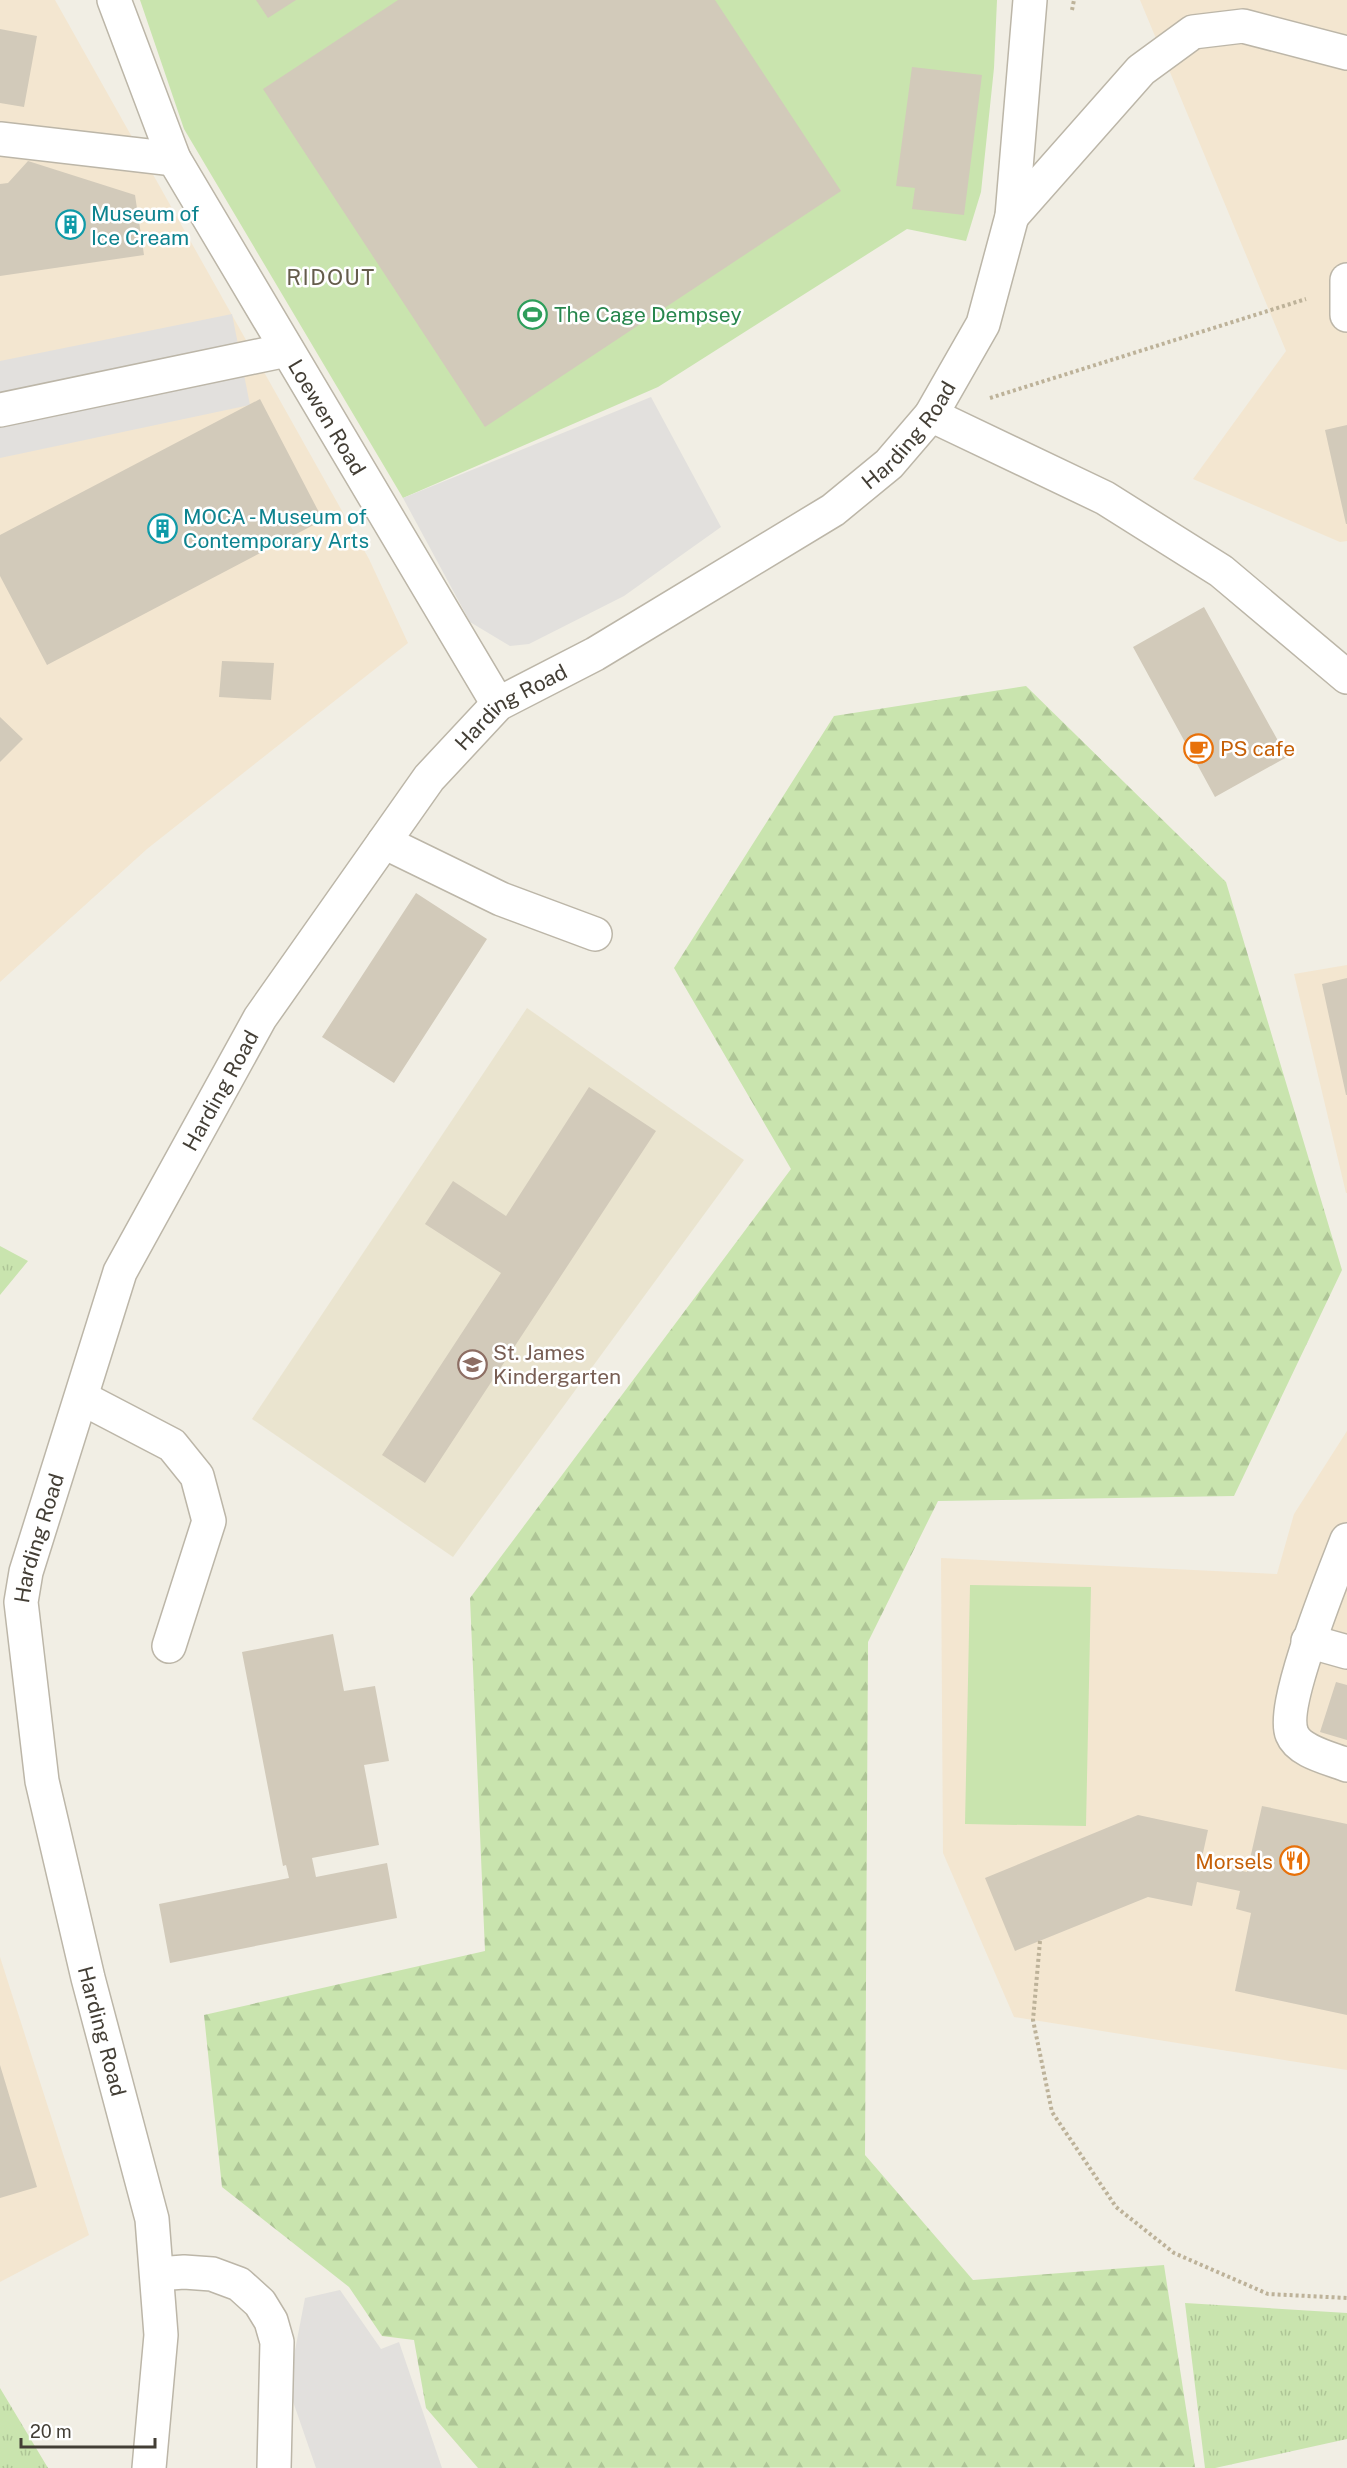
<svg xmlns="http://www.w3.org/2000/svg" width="1347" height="2468" viewBox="0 0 1347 2468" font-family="'Public Sans',sans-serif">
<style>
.commercial{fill:#f3e6d0}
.education{fill:#eae4cf}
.grass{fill:url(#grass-tufts)}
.forest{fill:url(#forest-firs)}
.garden{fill:#c9e4ae}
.parking{fill:#e2e0dd}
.building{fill:#d2caba}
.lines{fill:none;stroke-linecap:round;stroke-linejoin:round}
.minor-casing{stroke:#bcb6a8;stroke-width:36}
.path{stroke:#bdb299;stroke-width:4;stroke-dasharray:3 3;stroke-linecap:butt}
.minor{stroke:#fff;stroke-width:33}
.labels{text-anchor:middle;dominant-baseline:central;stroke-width:5;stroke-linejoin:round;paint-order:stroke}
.culture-label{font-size:21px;fill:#0d838f;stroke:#fff;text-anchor:start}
.leisure-label{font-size:21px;fill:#27864d;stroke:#fff;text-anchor:start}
.street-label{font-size:21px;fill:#433e35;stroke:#fff}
.food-label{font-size:21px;fill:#c56008;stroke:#fff;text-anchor:start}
.education-label{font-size:21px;fill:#785e54;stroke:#fff;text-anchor:start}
.neighbourhood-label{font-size:22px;letter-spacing:1.5px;fill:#655d4c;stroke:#fff}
</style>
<defs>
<pattern id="grass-tufts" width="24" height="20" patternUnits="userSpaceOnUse" patternTransform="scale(1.5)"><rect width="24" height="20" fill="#c9e4ae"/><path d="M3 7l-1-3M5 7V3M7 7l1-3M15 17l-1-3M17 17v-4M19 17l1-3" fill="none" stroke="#aec596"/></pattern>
<pattern id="forest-firs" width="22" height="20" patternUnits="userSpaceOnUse" patternTransform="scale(1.5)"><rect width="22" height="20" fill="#c9e4ae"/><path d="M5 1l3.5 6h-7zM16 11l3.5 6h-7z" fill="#aec596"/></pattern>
</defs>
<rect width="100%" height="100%" fill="#f1eee4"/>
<path class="commercial" d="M0 0H55L369 559 408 643 147 849 0 982Z
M1140 0H1347V541L1340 542 1193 479 1286 351Z
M1347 965V1193H1346L1294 974Z
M1347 1431V2070L1014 2017 943 1853 941 1558 1277 1574 1294 1514Z
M0 1957 89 2235 0 2282Z"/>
<path class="education" d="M527 1008 744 1160 453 1557 252 1419Z"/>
<path class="grass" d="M0 1246 28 1261 0 1295Z
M1185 2303 1347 2313V2439L1215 2468H1205Z
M0 2388 48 2468H0Z"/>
<path class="forest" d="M1026 686 1226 882 1342 1270 1234 1496 938 1501 868 1642 865 2155 973 2280 1164 2265 1195 2467 478 2468 426 2408 414 2340 382 2336 349 2287 222 2187 204 2015 485 1951 470 1598 791 1169 674 968 834 716Z"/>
<path class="garden" d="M140 0H997L994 68 981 192 966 241 907 229 658 387 403 498 184 129Z
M970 1585 1091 1587 1086 1826 965 1824Z"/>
<path class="parking" d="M232 314 250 405 0 458V361Z
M651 397 721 527 624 596 529 644 510 646 470 622 403 498Z
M340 2290 381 2349 399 2342 442 2468H316L288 2387 305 2298Z"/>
<path class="building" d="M256 0H296L268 18Z
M398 0H715L841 191 485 427 263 89Z
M0 29 37 36 24 107 0 103Z
M912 67 982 75 964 215 912 209 915 188 896 186Z
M28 161 135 195 144 255 0 276V184L8 183Z
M260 399 323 520 47 665 0 576V535Z
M1347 425V524H1346L1325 430Z
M1204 607 1287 757 1215 797 1133 647Z
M222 661 274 663 271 700 219 697Z
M0 717 23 739 0 762Z
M416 893 487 939 394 1083 322 1037Z
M1347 978V1095H1346L1322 984Z
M589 1087 656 1131 425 1483 382 1455 501 1273 425 1224 453 1181 506 1216Z
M333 1634 344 1691 375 1686 389 1761 364 1765 379 1845 312 1858 316 1877 387 1863 397 1918 170 1963 159 1904 289 1878 286 1865 283 1866 242 1652Z
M1336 1682 1347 1685V1740L1320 1732Z
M1262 1806 1347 1824V2015L1235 1991 1251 1913 1236 1909 1240 1891 1197 1882 1192 1906 1148 1897 1015 1951 985 1878 1138 1815 1208 1830 1201 1862 1247 1872Z
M0 2065 37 2187 0 2198Z"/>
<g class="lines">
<defs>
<g id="minor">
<path id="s1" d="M114 0 174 159 498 704"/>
<path d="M0 139 174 159"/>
<path d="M1012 216 1141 70 1193 32 1243 26 1347 53"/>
<path d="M1347 280V315"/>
<path d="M0 410 287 350"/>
<path d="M931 415 1105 498 1221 571 1347 677"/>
<path d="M384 842 501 899 595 934"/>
<path d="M82 1398 172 1445 197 1476 209 1521 169 1646"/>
<path d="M1347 1540C1334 1574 1280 1705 1292 1734 1299 1752 1330 1758 1347 1765"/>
<path d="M1308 1641 1347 1652"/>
<path d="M157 2274 184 2272 212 2274 239 2284 260 2303 271 2321 277 2342 274 2468"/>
<path id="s2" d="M149 2468 161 2335 152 2219 88 1978 42 1781 21 1602 26 1572 120 1272 260 1018 429 778 498 704 595 654 833 510 889 464 931 415 983 324 1012 216 1030 0"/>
</g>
</defs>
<use href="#minor" class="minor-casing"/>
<path class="path" d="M1072 10 1074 0
M990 398 1306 299
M1040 1941 1033 2020 1052 2112 1116 2207 1174 2253 1268 2294 1347 2298"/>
<use href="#minor" class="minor"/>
</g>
<defs>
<symbol id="building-ring" viewBox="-11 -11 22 22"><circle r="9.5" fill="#fff" stroke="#0f9aa8" stroke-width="1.5"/><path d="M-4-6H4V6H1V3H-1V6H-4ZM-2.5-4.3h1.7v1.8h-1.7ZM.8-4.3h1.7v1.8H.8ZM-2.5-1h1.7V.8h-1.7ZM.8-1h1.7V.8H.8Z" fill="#0f9aa8"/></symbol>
<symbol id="stadium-ring" viewBox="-11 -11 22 22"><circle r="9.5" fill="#fff" stroke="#2e9e5b" stroke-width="1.5"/><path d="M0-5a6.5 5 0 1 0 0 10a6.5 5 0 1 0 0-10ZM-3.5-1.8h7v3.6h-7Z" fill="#2e9e5b"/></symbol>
<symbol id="cafe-ring" viewBox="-11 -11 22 22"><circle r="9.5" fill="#fff" stroke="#e8710a" stroke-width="1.5"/><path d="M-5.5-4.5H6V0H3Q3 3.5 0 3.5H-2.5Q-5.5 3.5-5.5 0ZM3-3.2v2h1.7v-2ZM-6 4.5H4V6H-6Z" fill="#e8710a"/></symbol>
<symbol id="school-ring" viewBox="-11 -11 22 22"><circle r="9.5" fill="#fff" stroke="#8d6e63" stroke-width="1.5"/><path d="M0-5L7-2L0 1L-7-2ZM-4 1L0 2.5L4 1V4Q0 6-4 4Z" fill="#8d6e63"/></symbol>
<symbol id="restaurant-ring" viewBox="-11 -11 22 22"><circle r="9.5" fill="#fff" stroke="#e8710a" stroke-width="1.5"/><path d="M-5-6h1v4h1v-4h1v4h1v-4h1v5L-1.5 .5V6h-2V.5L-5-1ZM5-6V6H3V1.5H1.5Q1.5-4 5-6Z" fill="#e8710a"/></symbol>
</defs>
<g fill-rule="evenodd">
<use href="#building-ring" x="54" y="208" width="33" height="33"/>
<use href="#stadium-ring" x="516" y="298" width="33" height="33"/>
<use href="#building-ring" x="146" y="512" width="33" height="33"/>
<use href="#cafe-ring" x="1182" y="732" width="33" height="33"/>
<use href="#school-ring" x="456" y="1348" width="33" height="33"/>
<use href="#restaurant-ring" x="1278" y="1844" width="33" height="33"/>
</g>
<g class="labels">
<g class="culture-label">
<text x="91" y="213">Museum of<tspan x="91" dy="24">Ice Cream</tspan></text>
<text x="183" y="516">MOCA - Museum of<tspan x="183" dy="24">Contemporary Arts</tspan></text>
</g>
<g class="leisure-label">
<text x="554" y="314">The Cage Dempsey</text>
</g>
<g class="street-label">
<text stroke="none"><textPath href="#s1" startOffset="470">Loewen Road</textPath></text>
<text stroke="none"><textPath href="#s2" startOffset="2406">Harding Road</textPath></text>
<text stroke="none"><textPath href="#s2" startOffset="1920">Harding Road</textPath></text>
<text stroke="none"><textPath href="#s2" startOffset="1434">Harding Road</textPath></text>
<text stroke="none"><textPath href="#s2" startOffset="948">Harding Road</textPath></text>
<text transform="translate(102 2031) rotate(75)">Harding Road</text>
</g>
<g class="food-label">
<text x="1220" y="748">PS cafe</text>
<text x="1273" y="1861" text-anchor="end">Morsels</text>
</g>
<g class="education-label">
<text x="493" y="1352">St. James<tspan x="493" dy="24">Kindergarten</tspan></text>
</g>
<g class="neighbourhood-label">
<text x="331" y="277">RIDOUT</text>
</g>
</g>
<path d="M21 2438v9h134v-9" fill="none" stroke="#433e35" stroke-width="3"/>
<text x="30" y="2438" font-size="18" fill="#433e35" stroke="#ffffff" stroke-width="4.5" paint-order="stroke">20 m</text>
</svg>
